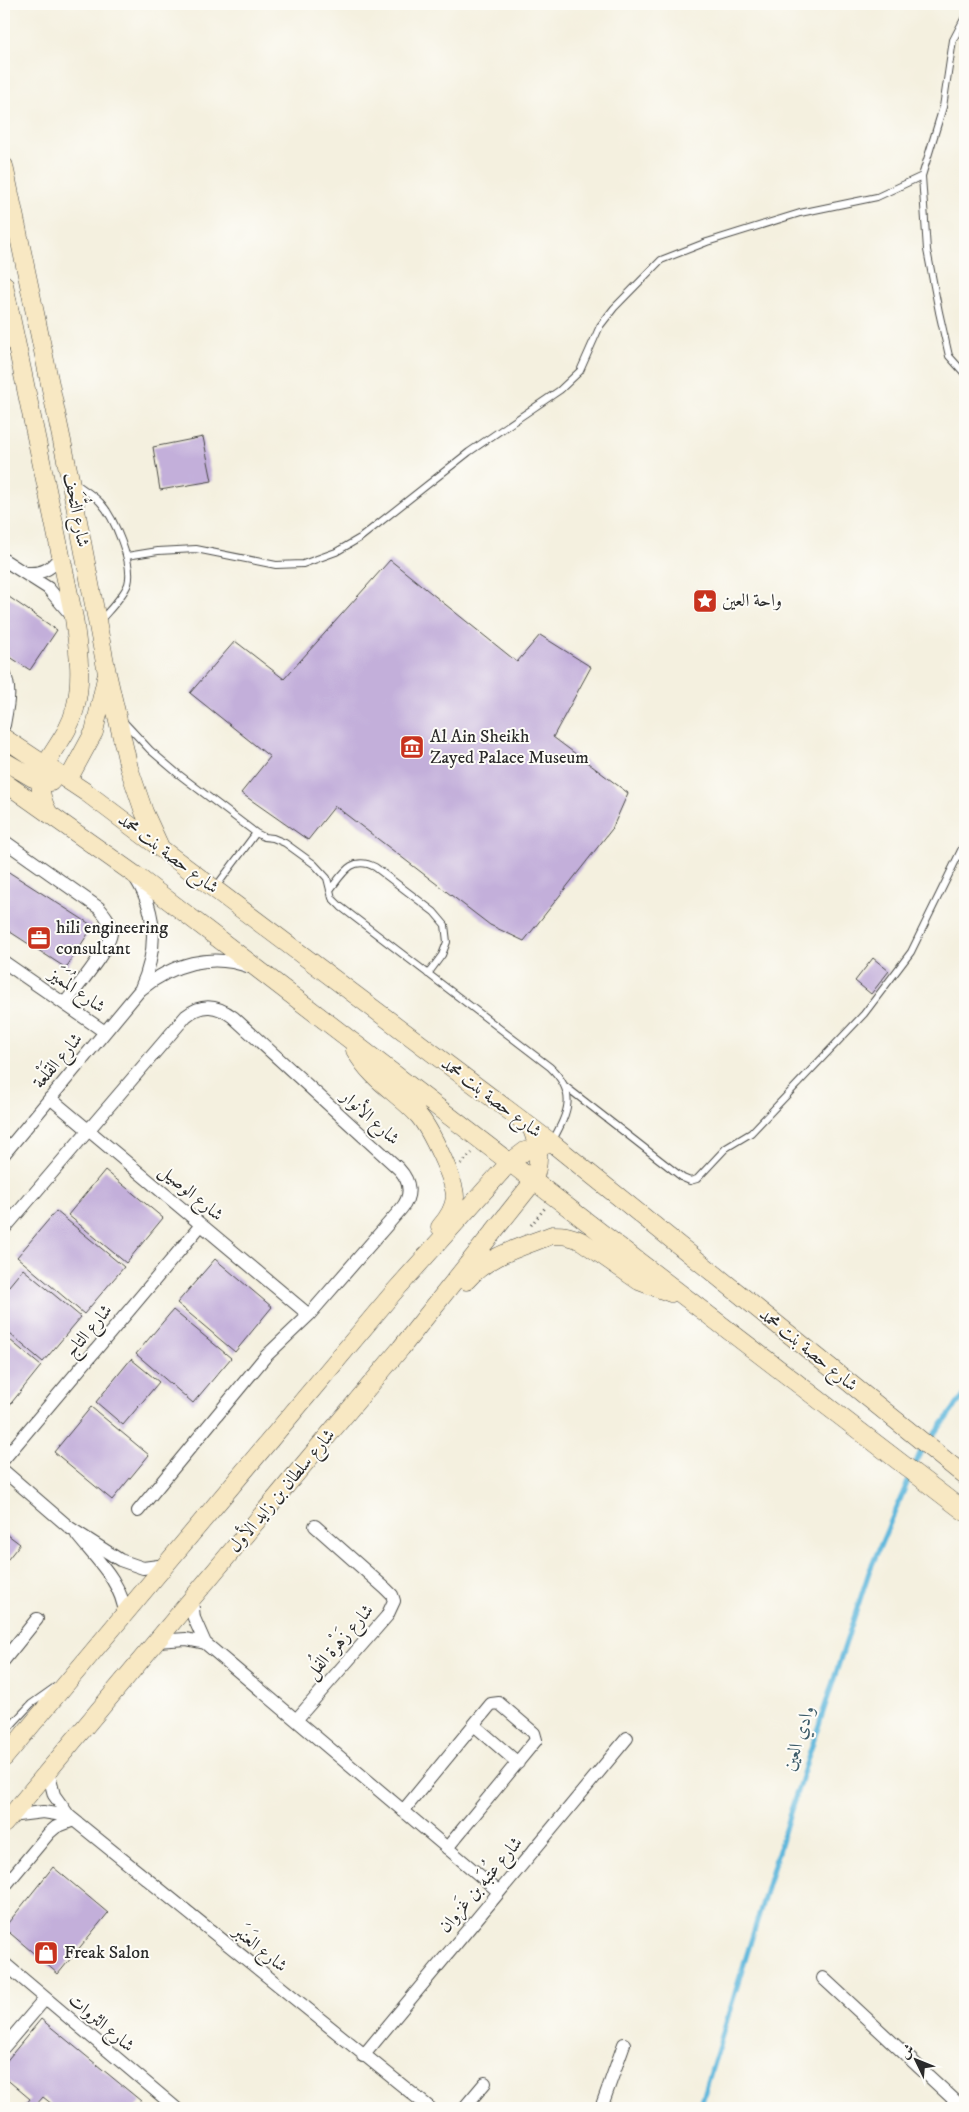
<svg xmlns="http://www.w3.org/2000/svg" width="969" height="2112" viewBox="0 0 969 2112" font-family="'IM FELL DW Pica',Amiri,serif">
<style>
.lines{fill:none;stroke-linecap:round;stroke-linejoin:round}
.stream{stroke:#5fb7dc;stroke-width:5}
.building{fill:#c3afda}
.lane-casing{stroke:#494946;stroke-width:8}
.street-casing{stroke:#494946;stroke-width:14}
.secondary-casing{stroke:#494946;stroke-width:19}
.path{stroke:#494946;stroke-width:3;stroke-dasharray:1 4;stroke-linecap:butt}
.lane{stroke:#fff;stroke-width:6}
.street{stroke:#fff;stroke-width:12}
.secondary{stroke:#f8e8c3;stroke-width:18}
.labels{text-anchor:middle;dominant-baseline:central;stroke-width:4;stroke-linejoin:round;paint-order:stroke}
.street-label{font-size:18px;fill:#2b2b2b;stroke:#fdfcf7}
.poi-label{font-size:18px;fill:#2b2b2b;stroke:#fdfcf7;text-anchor:start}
.water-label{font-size:19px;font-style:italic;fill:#3d5c69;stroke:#fdfcf7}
</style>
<rect width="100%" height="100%" fill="#fdfcf7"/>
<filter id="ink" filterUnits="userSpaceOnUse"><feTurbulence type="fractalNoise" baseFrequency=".02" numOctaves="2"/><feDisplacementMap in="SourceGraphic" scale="10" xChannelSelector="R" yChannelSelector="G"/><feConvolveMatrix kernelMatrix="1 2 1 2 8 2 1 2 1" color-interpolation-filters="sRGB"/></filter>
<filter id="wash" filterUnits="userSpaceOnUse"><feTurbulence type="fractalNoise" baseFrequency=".0096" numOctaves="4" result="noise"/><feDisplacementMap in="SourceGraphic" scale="20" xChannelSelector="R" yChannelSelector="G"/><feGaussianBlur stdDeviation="1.12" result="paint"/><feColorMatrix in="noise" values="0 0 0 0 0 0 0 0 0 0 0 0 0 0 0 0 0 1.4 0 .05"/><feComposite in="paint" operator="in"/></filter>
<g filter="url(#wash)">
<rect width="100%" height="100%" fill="#f4f0df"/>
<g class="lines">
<path class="stream" d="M700 2108 789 1816 869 1572 920 1453 965 1394"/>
</g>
<g id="blocks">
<path class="building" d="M203 437 212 481 160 490 153 447Z
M390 560 517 662 540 635 591 667 553 737 628 793 612 829 524 941 490 925 335 806 308 840 241 793 270 757 190 693 235 641 284 679Z
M9 597 57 630 30 670 4 653V605Z
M4 869 93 926 66 968 4 928Z
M873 958 889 971 871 994 855 981Z
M105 1170 163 1218 126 1263 68 1215Z
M56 1211 124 1267 84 1314 17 1257Z
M215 1259 272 1307 235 1352 177 1303Z
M23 1269 81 1317 43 1362 4 1329V1292Z
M173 1310 231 1358 193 1403 136 1354Z
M4 1335 41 1366 4 1412Z
M131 1359 159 1382 123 1425 96 1402Z
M91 1407 149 1455 112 1500 54 1452Z
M4 1532 20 1544 4 1564Z
M53 1867 108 1913 58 1974 4 1928Z
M41 2019 141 2101 136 2108H57L43 2097 36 2105 41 2108H23L30 2099 4 2077V2064Z"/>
</g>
</g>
<g filter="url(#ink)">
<use href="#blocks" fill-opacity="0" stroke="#494946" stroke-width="1"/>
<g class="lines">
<defs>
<path id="lane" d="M922 176 927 250 939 312 949 356 965 374
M75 483C83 489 92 494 100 502 114 517 134 564 128 584 123 597 109 610 100 621
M127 556 158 551 196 549 276 565 303 564 336 552 360 538 469 452 560 390 580 371 600 326 614 308 661 260 707 242 800 213 877 197 922 176 943 107 953 40 965 17
M124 722 150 750 177 773 256 833 264 837 273 838 285 843 314 864 327 878 332 898 341 907 550 1067C578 1094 568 1112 552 1142
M215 888 256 833
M330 890C343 873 352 855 375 867L434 912 445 925 447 942 442 955 428 974
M565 1086 683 1178 690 1181 697 1179 726 1148 751 1133 864 1014 911 952 965 842
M4 1733 31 1704 55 1687"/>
<path id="street" d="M4 560 48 588 72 616
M27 573C42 574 52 569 60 556
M4 673C12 690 7 707 4 725
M4 841 99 908C105 915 111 922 111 932 111 948 76 988 65 1003
M136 879C158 914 157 952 141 988
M4 962 105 1032
M50 1098 309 1315
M4 1154 140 990C172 964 211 952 250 967
M4 1229 186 1016C202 1003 217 1005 233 1017L399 1169C411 1182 412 1196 401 1209L309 1315 265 1357 138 1511
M4 1459 201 1225
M4 1471 70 1528 120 1560 143 1568 166 1565
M77 1535C96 1559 122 1582 125 1614
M192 1600 194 1618 205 1643 498 1891
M157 1641 186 1639 205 1643
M4 1660 37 1619
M296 1720 387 1616 394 1601 392 1595 386 1589 315 1526
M474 1725 518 1763
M48 1771 54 1795 69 1816 430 2108
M403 1811 491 1704 499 1703 534 1733 536 1740 447 1848
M10 1816 43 1812 69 1816
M4 1887 49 1833 56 1827 74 1820
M4 1963 176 2108
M823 1978 963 2108
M4 2047 45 1999
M363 2056 627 1738
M464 2108 485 2083
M601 2108 624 2044"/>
<path id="secondary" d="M4 166 70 479 107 673 129 768 144 812 160 847
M4 284 74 618C78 649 83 678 75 709 65 751 23 768 49 814
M4 738 87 793 552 1143 965 1476
M4 761 33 778 51 782
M68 780 94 732 106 678
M4 782 134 874 965 1512
M355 1050C373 1082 396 1091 419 1116 430 1129 455 1180 455 1197 454 1209 448 1218 440 1227
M466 1281C488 1255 522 1247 552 1235 564 1235 572 1236 583 1242L639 1281 671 1293
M4 1758 393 1293 509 1163 525 1151 549 1144
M4 1824 401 1348 533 1182C541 1162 539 1146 531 1127"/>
</defs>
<use href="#lane" class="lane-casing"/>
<use href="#street" class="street-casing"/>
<use href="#secondary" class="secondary-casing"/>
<path class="path" d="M461 1164 472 1153
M531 1225 545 1208"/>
<use href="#lane" class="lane"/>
<use href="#street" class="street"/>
<use href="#secondary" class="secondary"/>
</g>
</g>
<defs>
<symbol id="sight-square" viewBox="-11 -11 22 22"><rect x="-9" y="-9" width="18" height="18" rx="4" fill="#c8321e" stroke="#fdfcf7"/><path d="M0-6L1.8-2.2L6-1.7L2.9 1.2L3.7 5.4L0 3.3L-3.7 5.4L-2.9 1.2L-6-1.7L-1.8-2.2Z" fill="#fff"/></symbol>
<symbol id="museum-square" viewBox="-11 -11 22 22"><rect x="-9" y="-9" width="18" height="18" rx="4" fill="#c8321e" stroke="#fdfcf7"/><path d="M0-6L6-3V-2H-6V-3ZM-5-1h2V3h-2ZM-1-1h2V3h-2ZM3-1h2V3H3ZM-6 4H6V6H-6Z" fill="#fff"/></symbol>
<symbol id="office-square" viewBox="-11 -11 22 22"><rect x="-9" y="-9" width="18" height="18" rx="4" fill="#c8321e" stroke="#fdfcf7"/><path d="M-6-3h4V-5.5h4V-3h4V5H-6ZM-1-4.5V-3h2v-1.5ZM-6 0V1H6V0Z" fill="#fff"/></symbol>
<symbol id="shop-square" viewBox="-11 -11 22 22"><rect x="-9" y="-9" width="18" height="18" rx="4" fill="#c8321e" stroke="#fdfcf7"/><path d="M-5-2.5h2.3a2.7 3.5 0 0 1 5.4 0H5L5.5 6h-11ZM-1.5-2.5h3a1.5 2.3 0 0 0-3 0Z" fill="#fff"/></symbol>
</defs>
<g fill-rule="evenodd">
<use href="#sight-square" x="691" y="587" width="28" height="28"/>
<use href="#museum-square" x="398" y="733" width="28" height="28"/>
<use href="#office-square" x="25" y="924" width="28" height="28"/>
<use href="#shop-square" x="32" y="1939" width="28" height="28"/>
</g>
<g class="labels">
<g class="street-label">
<text transform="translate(76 510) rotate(79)">شارع التُّحَف</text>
<text transform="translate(168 854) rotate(37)">شارع حصة بنت محمد</text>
<text transform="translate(77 991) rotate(35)">شارع المُمَيَز</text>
<text transform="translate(58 1061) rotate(-50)">شارع القَلْعة</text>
<text transform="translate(491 1098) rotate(37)">شارع حصة بنت محمد</text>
<text transform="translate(370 1118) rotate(42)">شارع الأنوار</text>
<text transform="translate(191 1193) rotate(40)">شارع الوصيل</text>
<text transform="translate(89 1331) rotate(-50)">شارع التاج</text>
<text transform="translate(808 1350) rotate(39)">شارع حصة بنت محمد</text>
<text transform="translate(282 1491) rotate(-50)">شارع سلطان بن زايد الأول</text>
<text transform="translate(340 1642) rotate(-49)">شارع زَهْرة الفُل</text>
<text transform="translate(481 1885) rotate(-50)">شارع عُتبَه بن غَزوان</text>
<text transform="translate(260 1949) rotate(39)">شارع العَنبَر</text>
<text transform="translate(101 2023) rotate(40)">شارع الثروات</text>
</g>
<g class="poi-label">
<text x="722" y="601">واحة العين</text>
<text x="430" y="737">Al Ain Sheikh<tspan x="430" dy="21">Zayed Palace Museum</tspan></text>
<text x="56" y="928">hili engineering<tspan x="56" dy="21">consultant</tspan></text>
<text x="64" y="1953">Freak Salon</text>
</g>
<g class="water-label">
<text transform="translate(799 1738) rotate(-72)">وادي العين</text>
</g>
</g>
<rect width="969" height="2112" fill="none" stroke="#fdfcf7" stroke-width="20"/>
<g transform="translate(916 2060) rotate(313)" stroke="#fdfcf7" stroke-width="4" paint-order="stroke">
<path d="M0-4L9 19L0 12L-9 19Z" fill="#2b2b2b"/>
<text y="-8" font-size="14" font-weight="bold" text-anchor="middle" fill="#2b2b2b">ش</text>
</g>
</svg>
